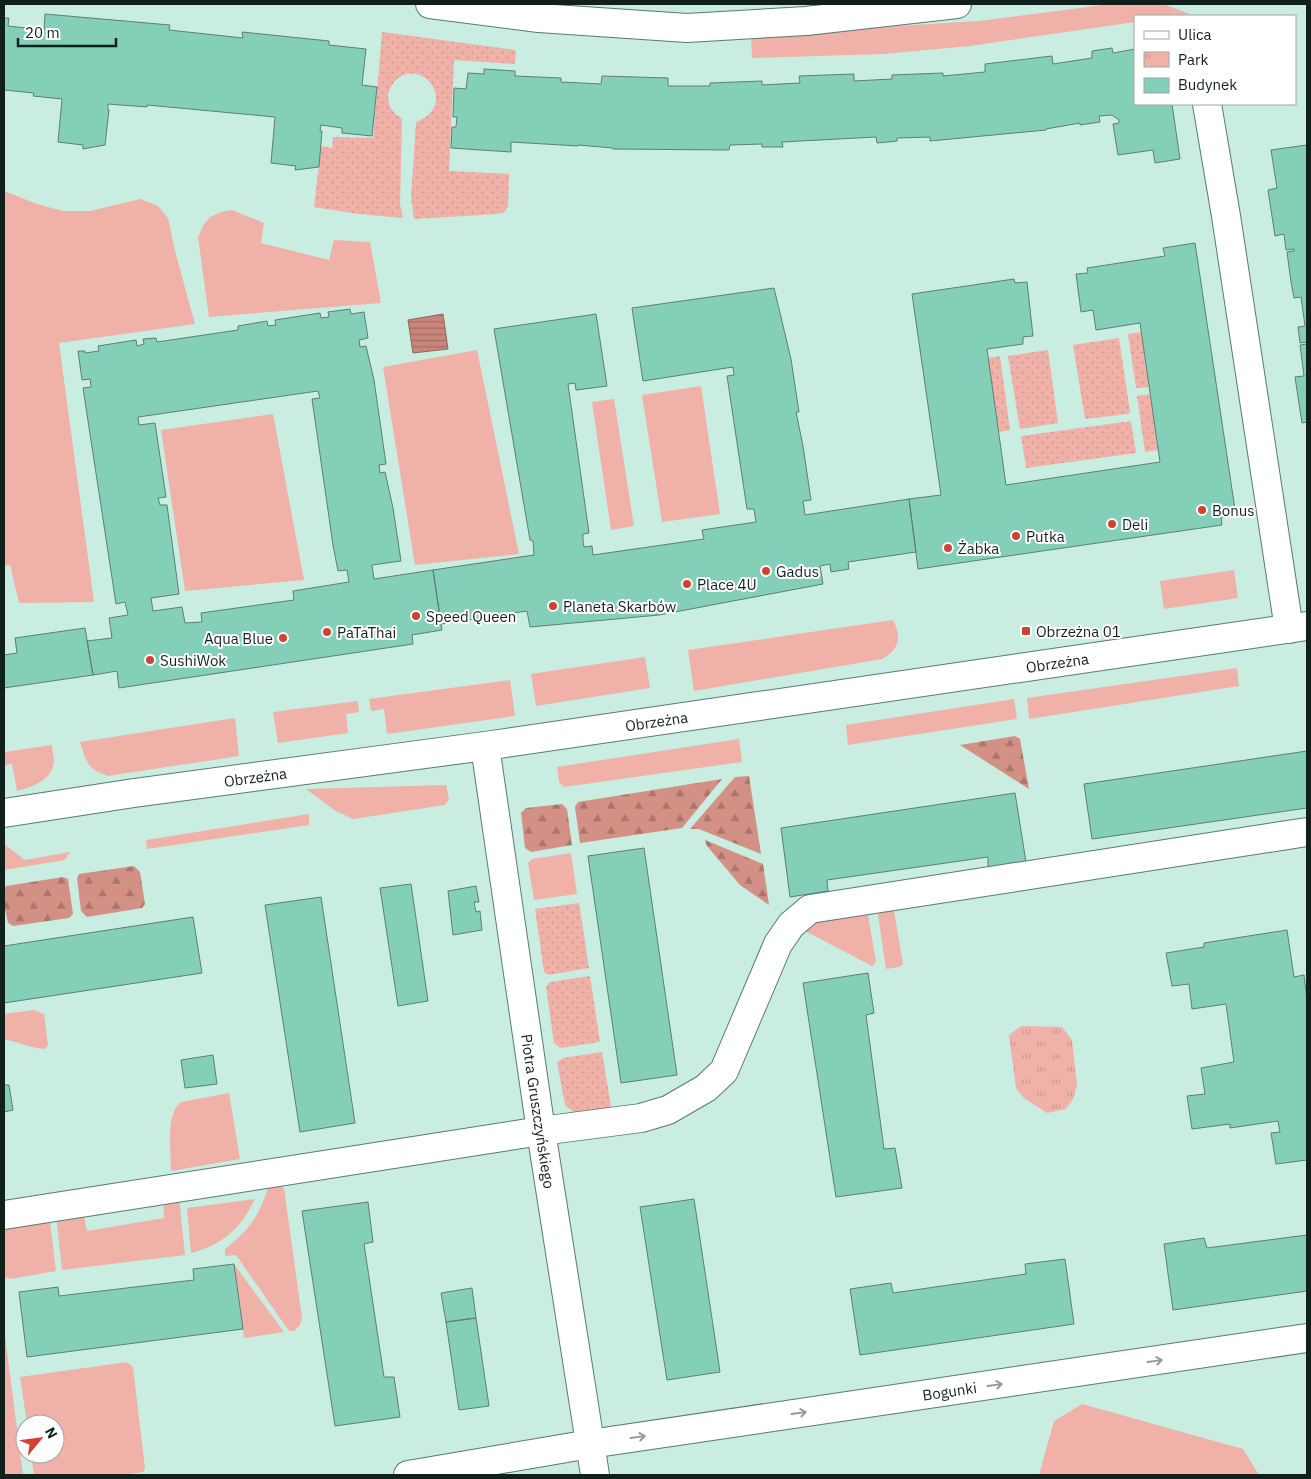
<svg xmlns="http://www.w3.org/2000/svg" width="1311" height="1479" viewBox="0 0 1311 1479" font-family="'IBM Plex Sans',sans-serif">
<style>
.grass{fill:#f0b2a8}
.forest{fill:url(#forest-firs)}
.park{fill:url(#park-tufts)}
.garden{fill:url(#garden-dots)}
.water{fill:url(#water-rules);stroke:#91675e}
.building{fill:#84cfb7;stroke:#5e7f74;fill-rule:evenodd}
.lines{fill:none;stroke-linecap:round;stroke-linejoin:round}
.minor-casing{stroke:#597a6f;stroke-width:30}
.minor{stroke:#fff;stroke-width:28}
.oneway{stroke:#949b98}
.poi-dot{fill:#d04333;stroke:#fff;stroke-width:2}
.labels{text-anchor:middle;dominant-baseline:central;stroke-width:4;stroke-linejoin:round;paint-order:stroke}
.poi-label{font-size:15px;fill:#12201b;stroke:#fff;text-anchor:start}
.street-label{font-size:15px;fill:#12201b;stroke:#fff}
</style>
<defs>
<pattern id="forest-firs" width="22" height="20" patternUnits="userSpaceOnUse" patternTransform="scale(1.25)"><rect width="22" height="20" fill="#d39085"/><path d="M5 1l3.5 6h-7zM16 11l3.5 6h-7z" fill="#aa756c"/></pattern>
<pattern id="park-tufts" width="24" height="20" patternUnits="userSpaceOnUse" patternTransform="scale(1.25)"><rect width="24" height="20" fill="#f0b2a8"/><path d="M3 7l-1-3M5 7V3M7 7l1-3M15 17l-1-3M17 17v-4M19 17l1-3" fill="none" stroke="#cd9990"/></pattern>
<pattern id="garden-dots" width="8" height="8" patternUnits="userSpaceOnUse" patternTransform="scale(1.25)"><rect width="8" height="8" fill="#f0b2a8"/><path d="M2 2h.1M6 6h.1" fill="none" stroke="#cd9990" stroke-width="1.8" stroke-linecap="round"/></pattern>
<pattern id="water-rules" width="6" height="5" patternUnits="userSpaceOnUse" patternTransform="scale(1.25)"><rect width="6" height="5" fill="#c8867b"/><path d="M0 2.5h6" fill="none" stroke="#a16d64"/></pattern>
</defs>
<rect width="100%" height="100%" fill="#c9ede0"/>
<path class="grass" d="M1110 4H1163L1190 14 1172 16H1135V22L970 46 883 54 752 58 751 35 979 21Z
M4 191 37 204 63 211H90L140 199 158 206 168 218 175 251 195 324 59 343 94 602 19 603 10 565 4 566Z
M232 210 264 223 261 243 329 260 334 240 370 242 381 303 209 317 198 237 204 224 210 217 224 211Z
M477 350 519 554 415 565 383 367Z
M701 386 720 514 662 522 642 395Z
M614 399 634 526 611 530 592 402Z
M273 414 304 580 185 591 161 430Z
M1234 570 1238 598 1164 609 1160 581Z
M893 620C902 637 899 650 882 659L694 691 688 650Z
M645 657 650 688 536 706 531 674Z
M1237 668 1239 686 1029 719 1027 698Z
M510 680 515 716 387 734 384 709 371 711 369 699Z
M1014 699 1017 719 848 745 846 725Z
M358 701 359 712 346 714 348 733 278 743 273 712Z
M235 718 239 756 108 776C87 769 86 761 80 742Z
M739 739 742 762 564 787 559 782 557 767Z
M52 745C52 750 54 756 54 761 53 780 32 787 17 791L12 764 4 765V752Z
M446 785 449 799 445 805 353 819 334 810 306 789Z
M309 814V825L147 849 146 840Z
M4 844 25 860 70 852 65 860 4 870Z
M571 853 577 894 534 900 528 863 532 859Z
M893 905 903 964 899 967 886 969 877 908Z
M867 909 876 962 872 966 805 931 804 928 818 920Z
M34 1010 44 1014 48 1045 45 1049 36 1048 4 1039V1014Z
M229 1093 240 1159 171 1171C171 1151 165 1115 181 1102Z
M278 1182 284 1188 302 1318 300 1325 294 1331H289L236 1255 225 1256V1249C249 1230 261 1214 269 1184Z
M179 1196 185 1255 62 1270 56 1214 83 1211 87 1231 164 1218 163 1198Z
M255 1199C241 1228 223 1245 191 1253L187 1208Z
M49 1214 56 1271 10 1279 5 1277 4 1263V1221Z
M234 1264 284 1332 244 1338Z
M4 1328 23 1475H4Z
M127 1362 133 1367 145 1468 143 1472 122 1475H34L31 1454H55V1424H27L20 1377Z
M1082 1404 1243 1449 1259 1475H1039L1054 1421Z"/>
<path class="forest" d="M1015 736 1020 739 1029 789 960 745Z
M749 776 761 854 699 829H690L735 777Z
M722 779 682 828 580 843 575 807 578 802Z
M562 804 567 809 572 845 531 852 525 848 521 813 526 808Z
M705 840 763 864 769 905 740 885 707 846Z
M134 866 140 872 145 904 142 908 87 917 81 911 77 878 79 874Z
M63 877 68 879 73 914 69 918 13 926 8 923C6 913 1 896 6 886Z"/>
<path class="park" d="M1021 1026 1062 1027 1072 1040 1077 1086 1073 1099 1066 1109 1047 1113 1024 1098 1016 1088 1009 1035Z"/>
<path class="garden" d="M382 32 516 50 515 64 454 60 449 171 509 174 508 206 505 212 497 214 414 219 411 197 416 122C426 118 434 112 436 101 437 93 433 85 428 80 400 57 370 102 402 118L400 204 403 218 359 214 314 207 321 146 332 148 333 137 373 138Z
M1141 332 1149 387 1136 388 1128 334Z
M1119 338 1130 412 1128 414 1085 419 1073 345Z
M1048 350 1058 423 1020 429 1008 356Z
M1000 356 1010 430 999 432 988 358Z
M1150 394 1158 450 1145 452 1137 396Z
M1131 421 1136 453 1026 468 1021 436Z
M579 903 589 968 548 975 544 972 535 909Z
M590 976 600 1042 560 1048 554 1043 546 987 550 982Z
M602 1052 611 1106 609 1110 576 1114 565 1105 557 1062 563 1058Z"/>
<path class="water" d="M443 314 448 349 413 353 408 320Z"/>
<path class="building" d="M45 14 170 25 169 30 243 38 242 32 329 41V45L366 49 362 85 377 87 372 136 342 133V128L321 125 320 131H322L319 167 295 170 296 166 271 163 275 117 147 105V107L108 104V110H109L105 145 83 149V145L58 142 62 99 33 96 34 93 4 90V18H9L8 26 44 30Z
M1112 48 1113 53 1135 49V104H1172L1180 159 1155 163 1153 150 1118 155 1113 124 1119 123V120L1112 115 1099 116 1100 122 1080 125V123L1046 129V130L930 141V137L897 138V141L877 143 876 137 782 142 783 147H762V144L730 145 729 150 613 149V148L578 145V146L511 142V152L451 148 452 127H456L457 117H453L454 88 466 89 468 73 484 74V69L515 71V76L561 78V82L582 83 601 84 602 76 668 78V86H710V83L762 81V85L800 83 799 76 854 74V81L892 79V75L943 73V76L985 72V64L1052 56 1053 64 1092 58V51Z
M1307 145V422L1302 423 1295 377 1304 376 1300 345 1307 344V342L1300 343 1298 327 1305 326 1301 297 1294 298 1291 282 1287 252 1294 251V249L1286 250 1284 234 1275 236 1268 190 1277 188 1271 150Z
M1195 243 1236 516 1221 517 1222 525 918 569 909 499 941 495 912 294 1014 279 1015 283 1027 282 1033 336 1023 337V344L987 349 1006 485 1160 462 1140 323 1096 330 1093 310 1081 312 1076 274 1088 273 1087 268 1165 256 1163 248Z
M774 288 791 359 799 412H796L803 446 811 500 803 501 805 515 909 499 916 552 848 562 849 569 831 572 830 564 820 566 823 584 659 615 530 627 527 611 441 624 433 570 534 555 533 541 530 540 494 329 596 314 607 386 576 390 575 383 568 384 589 533 583 534V541L584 547 592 546 593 555 704 539 702 530 756 522 754 509H747L727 376 734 375 733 367 643 381 632 308Z
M350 309 351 314 364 312 368 338 359 340 360 347 366 346 374 380 386 464 379 465 380 473 385 472 393 508 401 561 372 565 374 579 433 570 442 630 412 635 413 644 119 688 117 671 93 675 87 641 112 638 109 618 128 615 125 602 116 604 83 388 91 387 90 379 82 380 78 351H85V353L99 351 98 346 136 340 137 346 144 344 143 339 156 338 157 342 238 330V326L267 321 268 326 276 325 275 320 320 313 321 318 329 317 328 312ZM318 391 320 398 312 399 333 545 338 571 347 570 349 582 293 591 294 600 201 613 202 622 185 623 182 607 153 611 151 598 179 594 167 505H160L158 498 166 497 155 423 139 425 138 417Z
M85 628 93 675 4 688V655L17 653 15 638Z
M1307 751V808L1092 839 1084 784Z
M1015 793 1026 862 988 867V857L827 880 828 891 790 897 781 828Z
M644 848 677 1075 621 1083 588 856Z
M411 884 428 1001 398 1006 380 888Z
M476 886 479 902H474L476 912 480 911 482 930 453 935 448 891Z
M321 897 355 1123 300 1132 265 905Z
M193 917 202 973 4 1003V946Z
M1287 930 1294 977 1304 975 1307 1000V1160L1276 1164 1271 1133 1280 1132 1278 1121 1230 1128V1124L1192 1129 1187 1096 1205 1094 1201 1068 1234 1062 1226 1004 1192 1009 1189 984 1172 986 1166 953 1204 947V943Z
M868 973 874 1013 866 1015 884 1149 895 1148 902 1188 836 1197 803 983Z
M213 1055 217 1084 185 1088 181 1060Z
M4 1085H9L13 1110 4 1112Z
M694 1199 720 1372 667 1380 640 1207Z
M368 1202 373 1242 364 1244 384 1377H394L400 1417 335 1426 302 1211Z
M1307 1235V1291L1173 1310 1164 1244 1204 1238 1207 1248Z
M1065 1259 1074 1324 860 1355 850 1289 891 1283 893 1293 1026 1274 1025 1264Z
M234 1264 243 1329 27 1357 19 1292 58 1287 59 1296 194 1280 193 1269Z
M472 1288 476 1318 446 1322 441 1293Z
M476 1318 489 1406 459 1410 446 1322Z"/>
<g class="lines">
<defs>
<g id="minor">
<path d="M430 4 539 18 687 28 806 21 957 4"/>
<path d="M1207 104 1226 216 1289 629"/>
<path id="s1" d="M485 746 541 1131 595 1475"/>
<path id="s2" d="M4 813 134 793 485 746 1307 626"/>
<path d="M4 1215 541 1131 641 1118 668 1110 706 1088 724 1071 778 944 791 925 810 909 1307 832"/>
<path id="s3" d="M408 1475 590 1444 1307 1338"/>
</g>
</defs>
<use href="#minor" class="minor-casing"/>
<use href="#minor" class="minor"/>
</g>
<defs><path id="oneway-shaft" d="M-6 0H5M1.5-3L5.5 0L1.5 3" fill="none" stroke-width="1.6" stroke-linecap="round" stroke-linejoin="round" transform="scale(1.25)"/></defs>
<g class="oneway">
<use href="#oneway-shaft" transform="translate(1155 1361) rotate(-8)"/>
<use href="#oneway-shaft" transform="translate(995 1385) rotate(-8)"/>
<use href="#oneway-shaft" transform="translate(799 1413) rotate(-8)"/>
<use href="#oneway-shaft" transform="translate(638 1437) rotate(-8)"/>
</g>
<g class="poi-dot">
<circle cx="1202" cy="510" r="5"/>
<circle cx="1112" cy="524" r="5"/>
<circle cx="1016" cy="536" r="5"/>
<circle cx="948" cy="548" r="5"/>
<circle cx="766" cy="571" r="5"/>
<circle cx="687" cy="584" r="5"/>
<circle cx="553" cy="606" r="5"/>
<circle cx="416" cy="616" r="5"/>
<rect x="1021" y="626" width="10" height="10" rx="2.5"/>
<circle cx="327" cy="632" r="5"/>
<circle cx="283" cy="638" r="5"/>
<circle cx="150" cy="660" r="5"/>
</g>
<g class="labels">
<g class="poi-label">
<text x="1212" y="510">Bonus</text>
<text x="1122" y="524">Deli</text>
<text x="1026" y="536">Putka</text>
<text x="958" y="548">Żabka</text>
<text x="776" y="571">Gadus</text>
<text x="697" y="584">Place 4U</text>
<text x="563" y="606">Planeta Skarbów</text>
<text x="426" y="616">Speed Queen</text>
<text x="1036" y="631">Obrzeżna 01</text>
<text x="337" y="632">PaTaThai</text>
<text x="273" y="638" text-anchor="end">Aqua Blue</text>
<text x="160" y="660">SushiWok</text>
</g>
<g class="street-label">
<text stroke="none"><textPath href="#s2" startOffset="1064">Obrzeżna</textPath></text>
<text stroke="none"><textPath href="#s2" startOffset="659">Obrzeżna</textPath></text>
<text stroke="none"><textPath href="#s2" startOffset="254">Obrzeżna</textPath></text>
<text stroke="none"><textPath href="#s1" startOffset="369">Piotra Gruszczyńskiego</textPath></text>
<text stroke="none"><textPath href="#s3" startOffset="548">Bogunki</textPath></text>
</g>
</g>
<rect width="1311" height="1479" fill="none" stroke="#12201b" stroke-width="10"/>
<rect x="1134" y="15" width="162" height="90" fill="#ffffff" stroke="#a0a6a4"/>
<rect x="1144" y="31" width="25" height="8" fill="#ffffff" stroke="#a0a6a4"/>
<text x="1178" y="40" font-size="15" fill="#12201b">Ulica</text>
<rect x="1144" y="52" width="25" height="15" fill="url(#park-tufts)" stroke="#a0a6a4"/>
<text x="1178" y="65" font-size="15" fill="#12201b">Park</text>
<rect x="1144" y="78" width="25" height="15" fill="#84cfb7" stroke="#a0a6a4"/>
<text x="1178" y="90" font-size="15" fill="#12201b">Budynek</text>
<g transform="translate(40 1439) rotate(61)"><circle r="24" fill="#ffffff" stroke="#a0a6a4"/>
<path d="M0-4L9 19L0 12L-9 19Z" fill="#d04333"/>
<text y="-8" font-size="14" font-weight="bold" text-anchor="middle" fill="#12201b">N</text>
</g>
<path d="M18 38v8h98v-8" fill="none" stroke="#12201b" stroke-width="2.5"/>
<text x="25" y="38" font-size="15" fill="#12201b" stroke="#ffffff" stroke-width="4" paint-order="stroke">20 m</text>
</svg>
